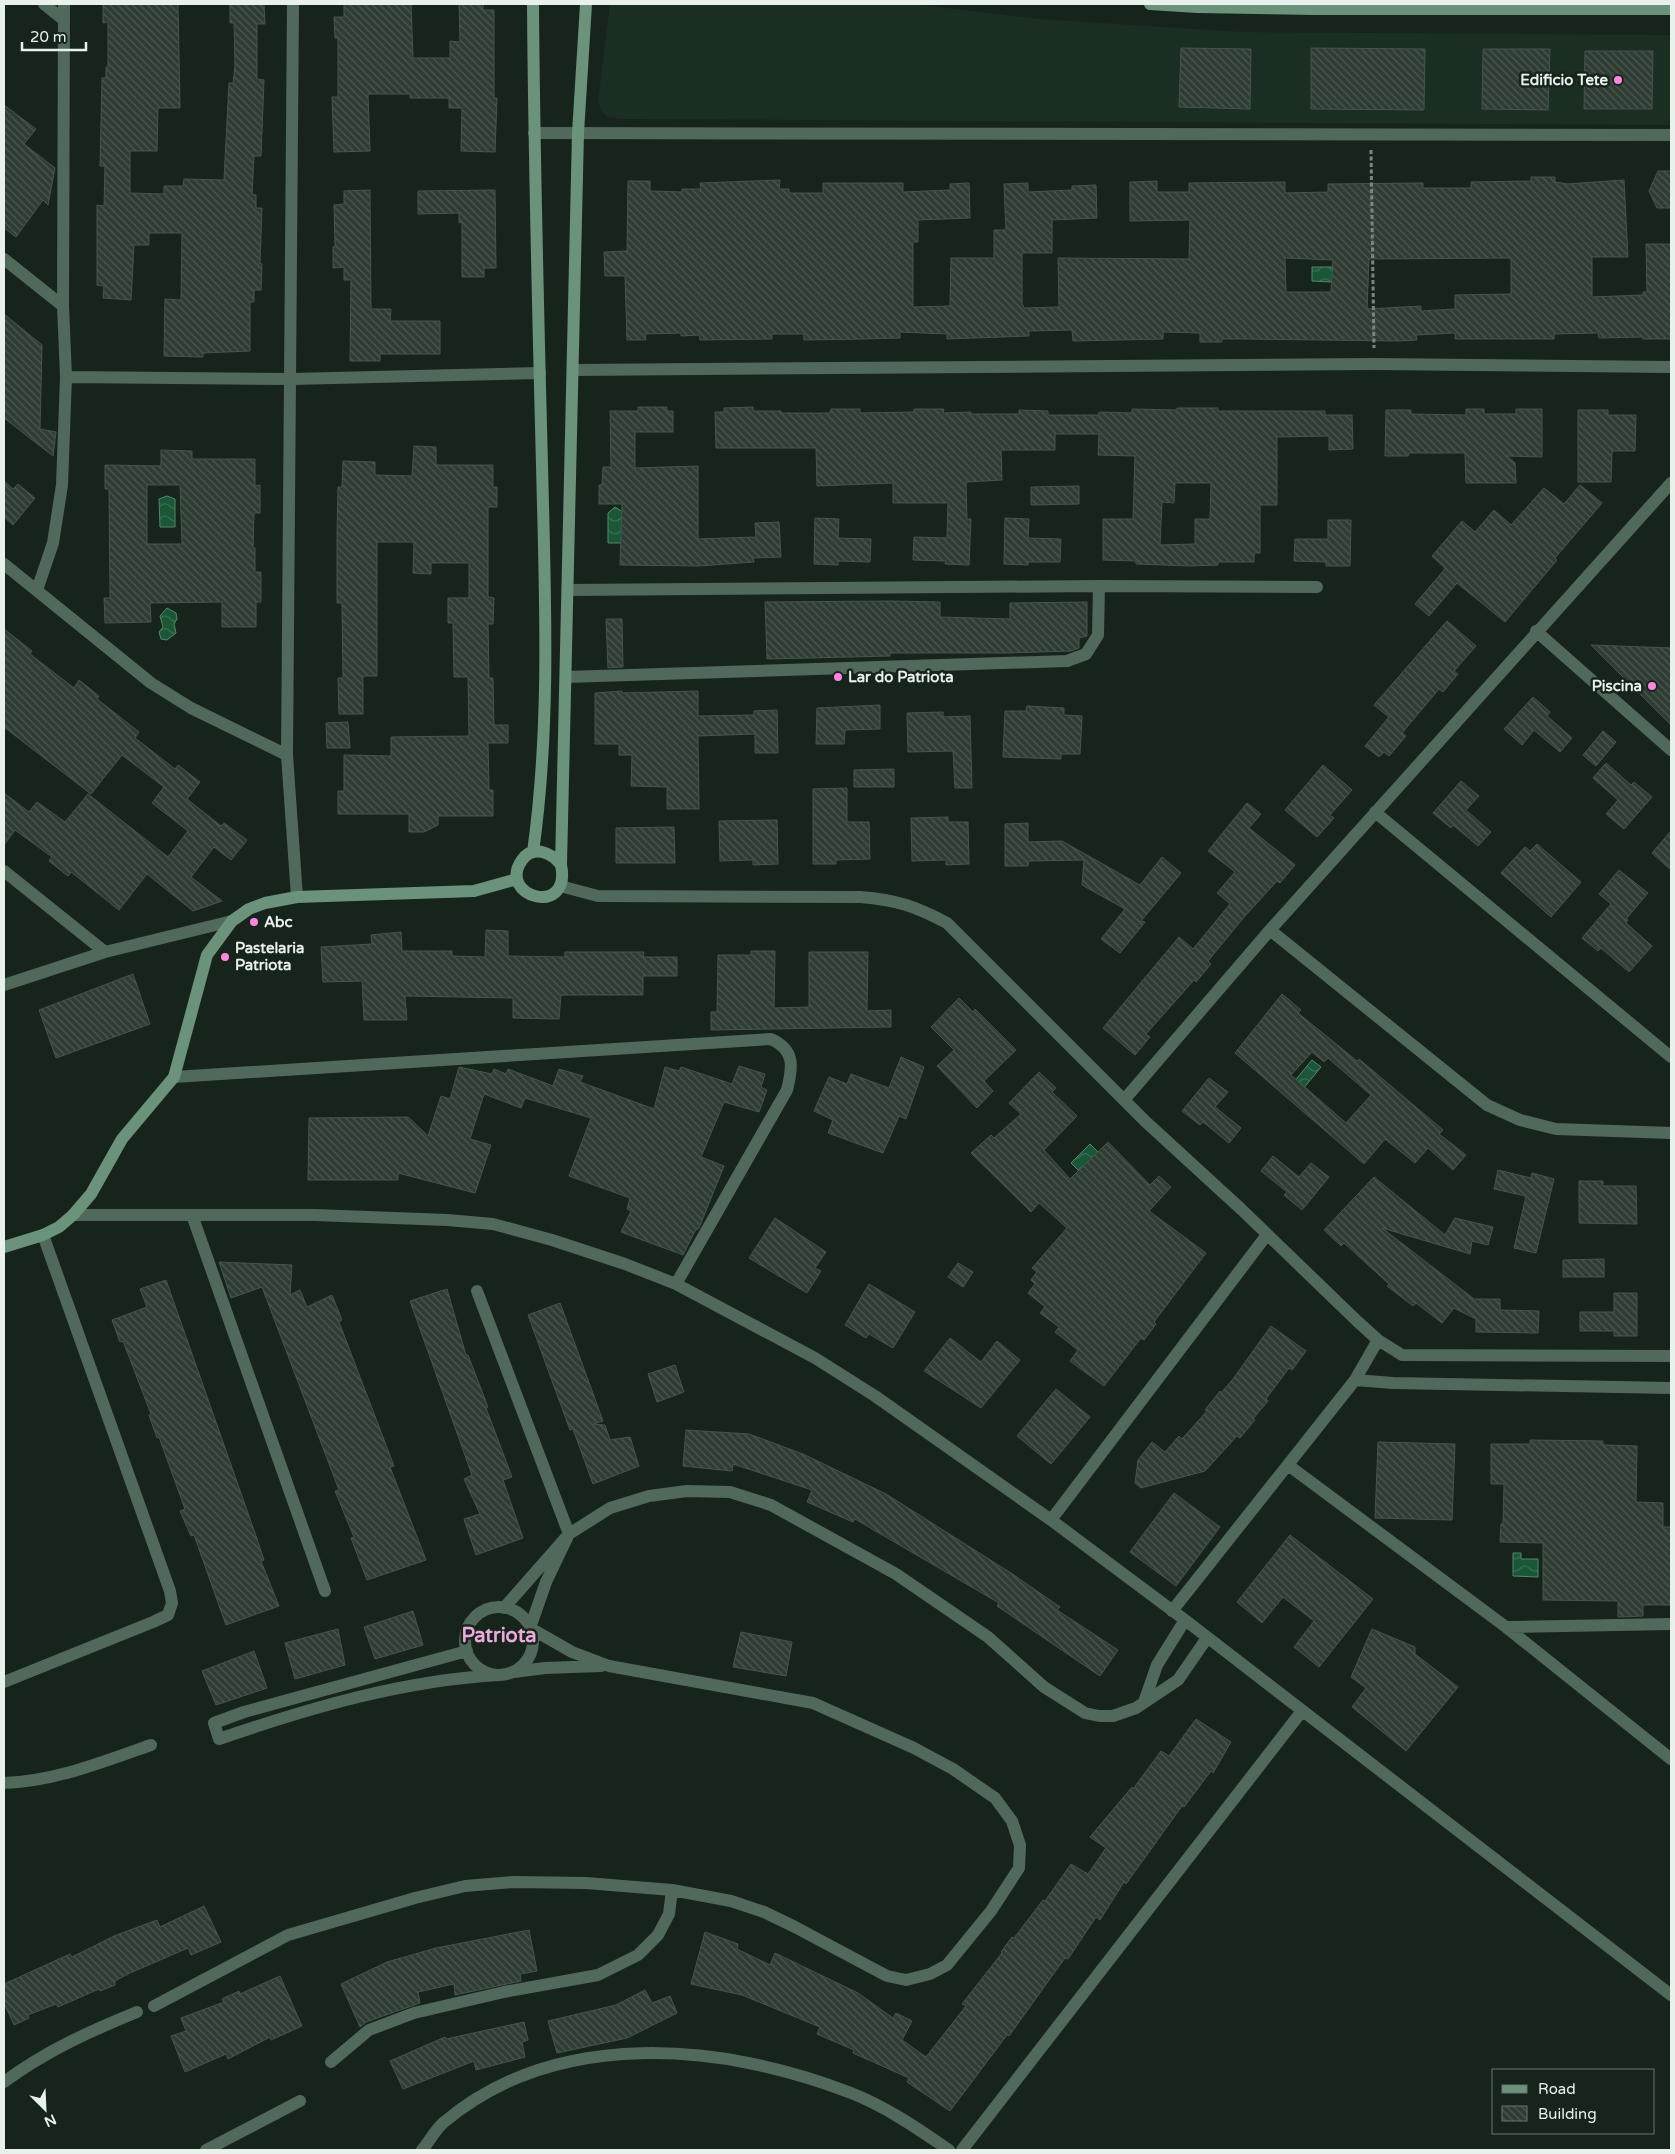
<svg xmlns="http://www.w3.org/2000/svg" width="1675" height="2154" viewBox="0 0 1675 2154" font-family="'Varela Round',sans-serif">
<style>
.built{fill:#1a2e22}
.water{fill:url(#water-waves);stroke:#57856d}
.building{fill:url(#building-back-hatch);stroke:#46554c;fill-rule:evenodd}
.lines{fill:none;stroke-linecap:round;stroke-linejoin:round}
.path{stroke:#7a857f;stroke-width:3;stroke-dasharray:4 2.5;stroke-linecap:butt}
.street{stroke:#51695a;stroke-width:12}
.secondary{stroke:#6b927a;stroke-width:12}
.poi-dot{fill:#fe86e1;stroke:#17241c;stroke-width:2}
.labels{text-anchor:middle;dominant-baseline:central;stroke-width:5;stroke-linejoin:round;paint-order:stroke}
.poi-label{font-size:15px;font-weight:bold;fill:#e9f1ec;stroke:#17241c;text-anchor:start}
.district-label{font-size:20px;font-weight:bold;fill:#eca9da;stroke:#17241c}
</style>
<defs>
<pattern id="water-waves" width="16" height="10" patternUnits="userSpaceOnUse" patternTransform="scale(1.25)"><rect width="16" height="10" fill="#195737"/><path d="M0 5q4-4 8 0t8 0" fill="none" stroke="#3a7054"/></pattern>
<pattern id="building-back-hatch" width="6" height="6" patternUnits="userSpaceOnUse" patternTransform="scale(1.25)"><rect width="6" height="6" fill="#2e3c33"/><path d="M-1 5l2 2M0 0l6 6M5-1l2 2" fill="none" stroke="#4c5951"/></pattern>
</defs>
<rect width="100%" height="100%" fill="#17241c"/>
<path class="built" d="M610 4H913L1039 19 1243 32 1671 35V125L621 119 608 117 601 110 598 101Z"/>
<path class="water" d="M1312 267H1333V282L1312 281Z
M167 496 175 499V527H160L159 499Z
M615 507 623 512 624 543H608V513Z
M167 608 176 613 177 619 174 624 176 633 167 640 161 639 159 632 163 627 160 616Z
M1312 1060 1321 1067 1302 1090 1293 1083Z
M1090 1144 1098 1152 1079 1171 1071 1163Z
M1513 1553H1521V1559H1538V1577L1513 1576Z"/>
<path class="building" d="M103 4H178L180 108H158L157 151H130V193L164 194V186H183L184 179 224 180 229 83H233L235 66 234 23H230V4H264L265 24H257V79L264 80 261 156H254L252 194 256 195V208H262L260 263 262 264 261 290H254V302H250V351L203 353V357L164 356 165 299 181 300 182 233H149V245H134L131 300 103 298 104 286 97 285V205L104 206 105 166H100L102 78H106V67H108V22L103 23Z
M344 4H411L413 58H450V41L460 42 459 4H483V10H494V98H497L495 152 461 151 462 108H449V98H410V94H368L370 151 334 152 332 97H338V38H335L334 17H344Z
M1181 48 1251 49 1250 109 1179 107Z
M1311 48 1425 49 1424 110 1311 109Z
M1483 49H1550L1548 110 1482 109Z
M1585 51H1653L1652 109H1584Z
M4 105 36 129 24 144 55 168 48 205 43 200 16 237 4 228Z
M1658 171H1671V208H1657L1649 191Z
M1531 177H1555V182L1567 184 1624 180 1628 257H1592V297L1643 295V292H1647L1646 244H1671V339H1643V337L1599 338 1598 333 1554 334V339H1455V333L1416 335 1417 340 1398 341 1244 339H1222V342H1200V333L1163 332V339L1073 341 1072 330 1029 331V336L947 339V334L900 332V338L862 339 804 340V334H772V339L700 340 699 335 681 336V333L645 334 646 340H627L625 276H605L604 252 627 251 628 181H650V191L682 192V189H701L700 183 780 180 779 189H789V193H823V183H903V192L950 190V184L969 183 970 218 918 220V242H913V307L950 306 951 258H994V230H1006L1004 184 1028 183V192L1072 190V186L1096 185 1097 218 1052 220V253H1022V303L1024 308 1059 307 1058 258 1189 259 1190 220 1130 221V182L1157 181V192H1189V183L1285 182V193L1328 192V184L1423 183V188H1471V182L1531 181ZM1285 258 1333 260 1331 292H1286ZM1511 258V294L1455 295V309L1421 311V306L1367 309 1369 259Z
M370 190 371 309H391L390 321H440V354H380V361H350L351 280H344V267L333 268V247H335L334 205 344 204V191Z
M495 190 496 268H484V277H462V222L459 223V213L418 214V191Z
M4 314 42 345 40 429 56 432 53 456 4 418Z
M638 407H667V411H673V432H635V468L698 466V539L756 537 755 523 779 522 781 557 753 558 754 562 698 566 620 565 622 504H599V485H602L603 467H611L610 411H638Z
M753 407V411H781V413H830L831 409H860V413L914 412V409H944L943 413 971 412V414H1019V410L1048 411V415H1099V412L1132 413V409L1177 410V408H1218V411H1325V415H1352L1353 449 1329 450V436L1277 437V505H1260V553H1254V562H1218V565L1191 566 1136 564V561L1103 560V519H1133L1135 456 1098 455 1099 434H1055V450H1001L1002 480 966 482 967 519H971L969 565 945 564 946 561 913 560 914 537 947 538 948 503H893V483L817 486 816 448H716L715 412H724V408ZM1175 483H1211L1210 519H1195V544L1160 545 1162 502 1174 503Z
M1466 409H1484V414H1516V409H1542V457L1507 456 1515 463 1516 483H1466L1465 453H1409L1408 456H1385L1386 410H1411V414L1466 415Z
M1578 410H1608V415H1636L1635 451H1612L1611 482H1578Z
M414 446 436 447V465H493V487H497V507H488V597L494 598 493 624H488L489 678H493L494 725H508V743H488L489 790H493V816H438V825L424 832H409V814H338V791H344V755L391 756V737L469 736 468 677H454L453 623H448V598H469V563H431V574L413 573 414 542H377V676H363V714H339L338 678H343L342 603H337V536L338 487H342L343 461 375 462V475L412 476Z
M161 450 192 451V459H255V486L260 485V513H254L253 548H255V572H261V602H256V627H222V602L150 603 151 622 105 623 104 598H110L109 489H105V465L161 466ZM147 485H180L182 544H147Z
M4 481 13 489 18 484 35 498 13 525 4 517Z
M1580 485 1602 503 1555 558 1557 560 1505 622 1457 583 1429 616 1415 604 1444 570 1445 568 1432 556 1462 521 1475 532 1494 510 1511 525 1544 488 1564 504Z
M1079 486V504L1031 505V487Z
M815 518 839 519 838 538 871 539 870 562 838 561V565L814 564Z
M1005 518 1029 519 1028 538 1061 539 1060 562H1028V565L1004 564Z
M1328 520H1351L1350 566H1326V562L1294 561 1295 539H1328Z
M890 601 940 602V617L1010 619V603L1087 602V636L1079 638V648L1071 651 1007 653H890V656L767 659 765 602Z
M606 619H622L623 667 608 668Z
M1447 621 1476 646 1454 671 1458 674 1443 692 1439 689 1402 733 1406 736 1389 756 1384 752 1379 757 1365 746 1389 717 1374 705Z
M4 629 32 651 30 654 74 688 79 680 99 696 97 699 139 732 135 738 175 769 178 765 200 782 187 799 221 826 224 823 247 840 231 860 214 847 191 877 222 901 193 911 147 874 119 910 71 872 68 876 49 861 52 857 15 830 4 845V793L29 812 37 802 65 822 88 794 168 857 188 831 152 803 164 787 122 755 91 794 4 727Z
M1591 645 1671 648V725Z
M622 691V693L698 691V716L754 715V711L777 710 778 753H755V734L698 736 699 809H667V787L631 786 632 755H619V744H595V693Z
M1533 697 1550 712 1547 716 1572 738 1560 752 1534 730 1522 745 1504 729Z
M880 705V729L845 730 844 744H816L817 708Z
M1027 706 1064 708V715L1082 716 1080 754H1061V759L1003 757 1005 711H1026Z
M943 712V717L970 716 972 788H955L953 751 908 752 907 713Z
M348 722 350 748H327L326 723Z
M1603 731 1616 742 1596 766 1583 755Z
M1606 763 1631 785 1634 782 1652 797 1624 829 1606 814 1618 800 1593 778Z
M1323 765 1352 790 1330 815 1334 818 1317 837 1285 810Z
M894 769V787H854V770Z
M1461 781 1479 796 1466 810 1491 832 1478 846 1453 825 1451 828 1433 813Z
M847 788V822H869L870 859 836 860V864H813V789Z
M1247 803 1261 814 1249 828 1295 865 1280 883 1277 881 1245 916 1208 961 1211 964 1196 982 1194 980 1146 1034 1150 1037 1135 1055 1103 1028 1179 937 1193 949 1230 904 1217 893 1235 872 1208 851Z
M948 817V822H968L969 864 946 865V860L912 861 911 818Z
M777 820 778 864 753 865V860L720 861 719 821Z
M1028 823V842L1062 841 1140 885 1162 857 1181 873 1141 921 1145 922 1120 953 1101 939 1125 909 1082 885 1084 860 1029 861 1028 866H1005V824Z
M674 827 675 863H616V828Z
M1671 831V870L1652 853Z
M1537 844 1581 882 1551 917 1501 873 1525 847 1530 851Z
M1619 870 1648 893 1626 919 1628 920 1626 923 1652 946 1629 972 1601 948 1598 951 1582 938 1611 904 1599 894Z
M486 930 508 931V956L565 957V952H644L643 957H677V976H643V995H561L559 1019 513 1018V998L405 996 407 1020H364L362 981 323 982 321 947 372 944 371 935 401 932 402 951H452V956L485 957Z
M751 951H775L774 1008 809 1007V952H868L867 1011 891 1010V1027L711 1030V1012H717L718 955H751Z
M133 974 150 1024 56 1058 39 1010Z
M1282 994 1301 1010 1298 1013 1357 1061 1359 1059 1443 1130 1439 1134 1466 1155 1453 1170 1428 1148 1415 1163 1385 1139 1364 1164 1235 1053ZM1312 1052 1324 1062 1328 1058 1371 1095 1346 1123 1291 1075Z
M959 998 973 1012 975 1009 1016 1050 984 1081 993 1091 977 1108 937 1066 954 1050 931 1027Z
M901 1057 924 1067 906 1119 899 1116 883 1153 828 1133 833 1120 814 1111 829 1077 847 1084 851 1074 889 1088Z
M739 1066 765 1074 761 1087 767 1090 759 1112 724 1102 701 1157 724 1166 699 1228 695 1231 683 1255 621 1232 631 1211 627 1209 630 1198 569 1176 591 1118 525 1098 521 1108 484 1094 470 1139 491 1145 475 1193 398 1173V1180H308L309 1118 408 1117 428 1136 441 1096 450 1099 459 1067 492 1074 494 1069 506 1074 508 1069 553 1086 559 1069 583 1076 580 1082 654 1109 665 1067 679 1071 681 1067 732 1084Z
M1039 1072 1056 1088 1052 1092 1077 1116 1044 1150 1070 1179 1108 1142 1150 1185 1159 1176 1171 1187 1149 1211 1206 1253 1154 1322 1156 1324 1144 1340 1141 1338 1104 1386 1070 1361 1078 1350 1055 1332 1059 1327 1040 1313 1045 1307 1028 1293 1035 1284 1031 1280 1037 1272 1032 1268 1067 1228 1039 1203 1031 1212 971 1153 991 1135 994 1138 1021 1114 1009 1103Z
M1209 1078 1228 1092 1215 1107 1241 1128 1229 1143 1203 1122 1200 1125 1182 1111Z
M1273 1156 1299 1177 1311 1163 1329 1177 1302 1210 1284 1195 1287 1192 1261 1171Z
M1498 1170 1531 1178 1532 1173 1554 1179 1536 1253 1514 1248 1526 1196 1494 1189Z
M1374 1177 1445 1235 1455 1218 1493 1227 1488 1245 1472 1241 1470 1254 1382 1228 1474 1299H1500V1310L1539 1311 1538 1333 1476 1332V1319L1454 1308 1442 1323 1416 1303 1413 1306 1387 1286 1389 1284 1344 1243 1341 1246 1324 1230Z
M1579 1181H1603V1186H1636L1637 1224 1579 1223Z
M775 1218 826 1252 815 1268 821 1271 807 1293 749 1258Z
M1604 1259V1277H1563V1260Z
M219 1262 292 1265 290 1295 300 1290 307 1307 332 1295 342 1320 339 1322 394 1466 390 1467 426 1560 367 1580 351 1538 354 1537 335 1491 339 1490 262 1287 231 1298Z
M958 1263 973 1272 963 1287 948 1277Z
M166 1280 256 1536 264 1560 261 1561 279 1606 226 1625 194 1535 191 1536 180 1511 185 1509 159 1437 157 1438 149 1415 151 1414 123 1341 120 1342 112 1320 147 1307 140 1289Z
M869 1284 915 1312 893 1348 869 1334 866 1338 845 1325Z
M447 1289 466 1355H468L488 1407 486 1408 512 1477 503 1480 523 1538 476 1555 464 1519 480 1514 464 1479 472 1475 410 1301Z
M1614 1293H1637V1336H1614V1331H1580V1312H1614Z
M560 1303 603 1421 593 1424 605 1425 610 1440 630 1437 639 1466 593 1484 573 1429 570 1430 528 1315Z
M1271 1326 1306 1351 1292 1370 1289 1368 1266 1399 1268 1401 1253 1419 1255 1420 1240 1438 1237 1436 1205 1471 1141 1488 1135 1483 1138 1460 1152 1442 1165 1452 1179 1436 1182 1439 1207 1411 1205 1410 1220 1391 1221 1393 1233 1379Z
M950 1338 981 1362 997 1341 1020 1360 981 1408 924 1371Z
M675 1365 684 1392 657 1402 648 1374Z
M1056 1389 1090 1417 1051 1464 1017 1436Z
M686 1430 749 1434 803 1454 886 1494 1011 1573 1060 1607 1057 1610 1118 1650 1100 1676 997 1606 999 1603 855 1519 853 1522 807 1502 812 1490 733 1464 732 1471 683 1466Z
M1530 1440 1603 1441V1445L1637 1446 1636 1502 1663 1503V1527H1671V1605H1643V1616L1618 1617V1601L1543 1600V1543L1500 1542 1501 1524H1503L1504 1484H1491V1444H1530Z
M1378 1442 1455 1444 1452 1520 1375 1518Z
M1174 1493 1220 1527 1176 1586 1130 1552Z
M1290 1535 1373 1599 1319 1667 1294 1647 1314 1621 1283 1597 1262 1623 1237 1602Z
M413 1611 423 1645 375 1659 364 1627Z
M338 1629 345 1665 295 1679 285 1643Z
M1372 1629 1415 1647V1654L1458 1687 1406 1751 1352 1707 1366 1688 1351 1677Z
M741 1632 792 1642 786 1676 733 1667Z
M254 1651 267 1688 216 1705 202 1671Z
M1196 1719 1231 1742 1213 1773 1211 1771 1184 1807 1182 1806 1126 1884 1124 1882 1100 1920 1096 1917 1068 1959 1065 1958 1009 2036 1007 2035 950 2111 907 2082 909 2078 853 2053 854 2050 817 2034 820 2027 742 1995 691 1984 705 1932 738 1944 737 1949 770 1965 775 1953 858 1993 893 2018 896 2013 912 2021 902 2040 926 2057 966 2006 962 2004 1002 1953 1001 1952 1012 1937 1014 1938 1043 1900 1045 1901 1071 1864 1088 1874 1106 1848 1090 1837 1132 1787 1133 1789 1161 1751 1169 1756Z
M204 1906 221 1942 191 1955 188 1948 130 1973 115 1981V1985L100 1991 99 1989 58 2007 56 2004 28 2015 29 2018 14 2025 4 2003V1984L70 1954 72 1957 114 1936 157 1920 160 1927Z
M529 1930 537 1971 520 1974 521 1981 455 1995 454 1984 418 1992 420 2003 366 2022 360 2027 341 1984 387 1962 436 1948Z
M280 1976 302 2026 271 2040 270 2037 228 2059 226 2054 185 2072 171 2036 186 2031 181 2018 224 2002 222 1999 239 1991 240 1994Z
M645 1990 652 2003 670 1996 677 2013 627 2038 557 2053 548 2021 616 2005Z
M524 2022 528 2040 522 2042 525 2057 476 2070 474 2061 403 2089 390 2061 445 2037 446 2039Z"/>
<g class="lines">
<path class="path" d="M1371 150 1374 348"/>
<path class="street" d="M44 4 64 20
M293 4 287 755 297 897
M534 133 1671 135
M4 259 63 306
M573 370 1374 364 1671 367
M66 377 292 379 540 373
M4 564 151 683 191 708 287 755
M37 590 53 543 62 485 66 377 63 306 64 4
M568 590 1099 586 1317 587
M1536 631 1671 750
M566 677 1067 661 1086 654 1098 635 1099 586
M1375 812 1671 1057
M4 871 105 952
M560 886 598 896 860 897C897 900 915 906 947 923L1145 1121 1241 1209 1357 1321 1378 1340 1402 1355 1671 1356
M1270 930 1487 1105 1520 1120 1556 1129 1671 1133
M4 985 105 952 232 921
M174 1077 771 1039C795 1050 793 1066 787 1090L676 1284
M1124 1100 1270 930 1671 483
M73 1215H315L447 1220 493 1224 552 1240 625 1264 676 1284 815 1358 875 1396 1051 1520 1185 1620 1671 1995
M192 1215 325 1591
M477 1291 569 1534 546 1582 530 1628
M1355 1380 1393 1383 1671 1388
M1288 1465 1506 1627 1671 1759
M1051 1520 1266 1236
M465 1641a34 34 0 1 1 68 0a34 34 0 1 1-68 0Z
M504 1608 569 1534 610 1508 649 1496 687 1491 730 1492 771 1505 896 1574 988 1637 1044 1687 1085 1713 1099 1716H1113L1136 1708 1178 1680 1207 1638
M1172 1611 1355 1380 1378 1340
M1506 1627 1671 1624
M467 1651 244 1712 214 1723 219 1739C309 1708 404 1680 500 1675
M514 1672 545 1668 601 1666
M4 1682 153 1622 168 1615 172 1603 170 1591 43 1235
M1144 1702 1157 1665 1185 1620
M4 1783C56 1781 102 1762 151 1745
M154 2006 288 1935 415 1898 465 1886 514 1882 586 1883 672 1890 731 1901 764 1912 795 1927 887 1976 906 1980 930 1974 947 1965 991 1911 1019 1868 1020 1845 1012 1821 995 1798 953 1769 914 1748 813 1703 609 1666 572 1652 530 1628
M331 2062 369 2030 414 2013 504 1992 598 1975 638 1955 658 1935 669 1914 672 1890
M4 2082C46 2051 88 2032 137 2012
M206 2150 300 2101
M422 2150C429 2142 435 2130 443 2123 556 2027 723 2043 851 2093 887 2107 918 2129 949 2150
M962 2150 1302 1711"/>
<path class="secondary" d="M1150 4 1197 7 1314 9H1671
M533 852C551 724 545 593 542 465 538 311 534 157 533 4
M561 865C552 853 533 844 522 860 496 897 572 918 561 865L578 133 586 4
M4 1247 43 1235 59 1227 73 1215 91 1194 122 1139 174 1077 207 955 232 921 249 909 265 903 297 897 474 891 517 879"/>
</g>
<g class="poi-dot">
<circle cx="1618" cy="80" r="5"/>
<circle cx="838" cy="677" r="5"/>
<circle cx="1652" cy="686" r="5"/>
<circle cx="254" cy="922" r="5"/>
<circle cx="225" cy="957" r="5"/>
</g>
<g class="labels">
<g class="poi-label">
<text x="1608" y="80" text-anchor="end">Edificio Tete</text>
<text x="848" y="677">Lar do Patriota</text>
<text x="1642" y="686" text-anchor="end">Piscina</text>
<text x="264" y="922">Abc</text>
<text x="235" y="948">Pastelaria<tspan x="235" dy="17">Patriota</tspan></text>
</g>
<g class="district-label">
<text x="499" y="1636">Patriota</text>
</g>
</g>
<rect width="1675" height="2154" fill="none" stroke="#e9f1ec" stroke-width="10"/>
<rect x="1492" y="2069" width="162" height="65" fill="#17241c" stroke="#6b766f"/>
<rect x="1502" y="2085" width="25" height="8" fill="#6b927a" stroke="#6b766f"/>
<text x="1538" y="2094" font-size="15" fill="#e9f1ec">Road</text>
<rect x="1502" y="2106" width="25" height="15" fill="url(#building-back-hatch)" stroke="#6b766f"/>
<text x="1538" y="2119" font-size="15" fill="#e9f1ec">Building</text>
<g transform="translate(45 2109) rotate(156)" stroke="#17241c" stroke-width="4" paint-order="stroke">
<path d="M0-4L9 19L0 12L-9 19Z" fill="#e9f1ec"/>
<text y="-8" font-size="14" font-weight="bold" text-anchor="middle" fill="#e9f1ec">N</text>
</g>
<path d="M22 42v8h64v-8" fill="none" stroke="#e9f1ec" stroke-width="2.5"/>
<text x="30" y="42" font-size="15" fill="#e9f1ec" stroke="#17241c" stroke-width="4" paint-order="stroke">20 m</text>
</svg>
